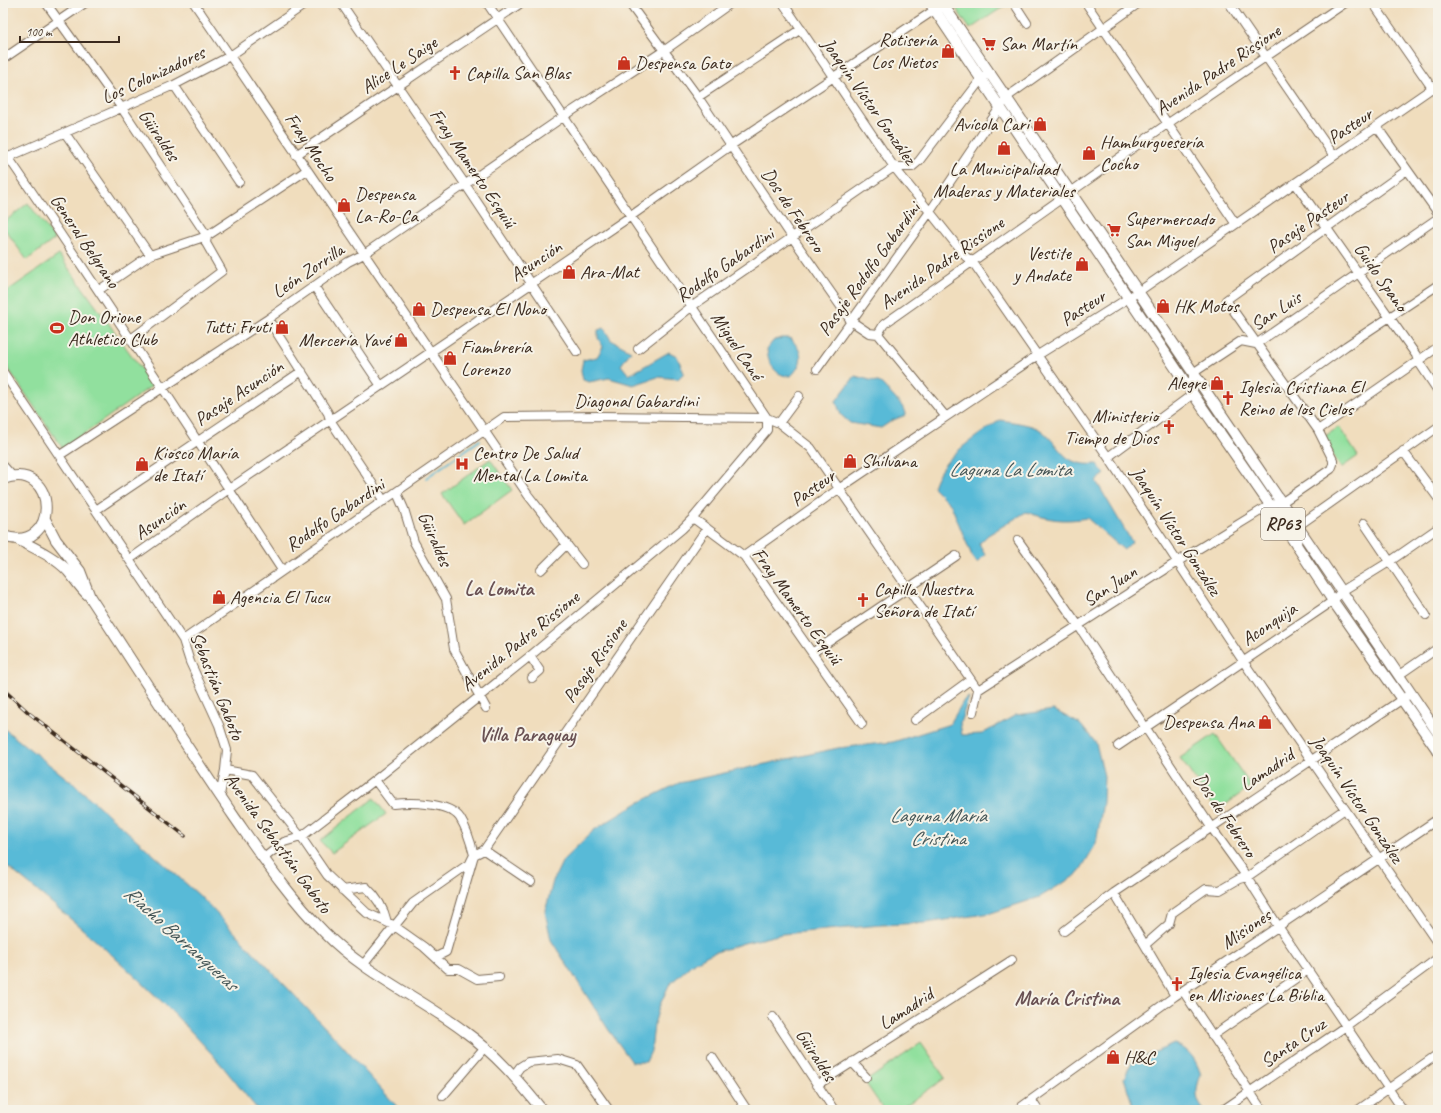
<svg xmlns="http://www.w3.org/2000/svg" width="1441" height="1113" viewBox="0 0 1441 1113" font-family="Caveat,sans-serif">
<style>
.green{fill:#91e09e;stroke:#66855e}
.water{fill:#58bad7;stroke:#4a727a}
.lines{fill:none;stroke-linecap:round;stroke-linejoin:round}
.stream{stroke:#58bad7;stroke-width:2}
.minor-casing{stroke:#7a6956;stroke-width:10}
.major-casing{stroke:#7a6956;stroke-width:12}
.minor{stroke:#fff;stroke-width:8}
.major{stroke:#fff;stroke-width:10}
.rail-casing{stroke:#3b2a1e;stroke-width:3.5}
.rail{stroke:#f7f3e8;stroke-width:2;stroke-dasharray:6;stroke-linecap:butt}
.labels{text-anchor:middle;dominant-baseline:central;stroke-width:4;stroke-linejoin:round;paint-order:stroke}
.shield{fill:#f7f3e8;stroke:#73665b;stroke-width:1}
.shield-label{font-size:18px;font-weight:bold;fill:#3b2a1e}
.poi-label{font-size:19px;fill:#3b2a1e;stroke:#f7f3e8;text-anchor:start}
.street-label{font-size:19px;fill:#3b2a1e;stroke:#f7f3e8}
.water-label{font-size:20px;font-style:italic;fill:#445556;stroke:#f7f3e8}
.neighbourhood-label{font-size:20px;font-weight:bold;fill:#6a5254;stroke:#f7f3e8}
</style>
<rect width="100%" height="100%" fill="#f7f3e8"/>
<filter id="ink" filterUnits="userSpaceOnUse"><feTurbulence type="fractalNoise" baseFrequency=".025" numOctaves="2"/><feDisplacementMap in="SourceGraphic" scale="8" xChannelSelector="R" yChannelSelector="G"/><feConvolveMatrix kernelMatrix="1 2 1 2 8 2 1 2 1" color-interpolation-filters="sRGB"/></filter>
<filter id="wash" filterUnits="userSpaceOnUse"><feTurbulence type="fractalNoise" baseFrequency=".012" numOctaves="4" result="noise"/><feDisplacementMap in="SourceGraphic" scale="16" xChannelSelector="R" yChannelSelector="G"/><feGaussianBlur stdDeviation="0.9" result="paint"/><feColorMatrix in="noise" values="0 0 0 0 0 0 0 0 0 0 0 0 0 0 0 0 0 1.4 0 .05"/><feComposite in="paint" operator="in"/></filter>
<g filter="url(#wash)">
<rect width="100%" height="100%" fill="#f0ddbd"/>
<path class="green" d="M961 3H1005L1006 5 970 29 955 7Z
M28 203 55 239 27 260 3 227V223Z
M59 255 153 385 63 449 3 361V294Z
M1339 427 1358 456 1341 468 1322 438Z
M490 459 512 490 464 525 442 494Z
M1215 734 1251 786 1217 811 1180 758Z
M374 798 386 814 332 853 320 841Z
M921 1043 945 1078 899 1110H884L865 1082Z"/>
<path class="water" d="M604 328 611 340 631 351 621 365 629 375 669 352 677 356 684 373 678 379 658 377 633 385 609 378 589 382 583 380 581 370 583 360 597 357 603 347 598 338V330Z
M781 338H790C803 351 805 362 791 376 775 377 768 363 767 349L773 341Z
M855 376 881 383 902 406 906 415 893 420 881 428 850 423 841 415 836 401Z
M1000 420C1011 422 1033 424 1042 431 1063 448 1062 467 1097 464L1105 474 1096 481 1132 542 1124 550 1087 518C1063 522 1049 520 1026 512L988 535 979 544 985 555 977 563 972 556 951 505 933 487C942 456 975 438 1000 420Z
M969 697 960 723 962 735 982 734 1016 715 1054 710 1080 724 1096 743 1104 776 1103 802 1096 844 1078 874 1040 897 991 913 926 923 881 925 782 934 744 943 710 954 692 964 669 985 659 1007 654 1025 651 1051 646 1062H632L608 1029 551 940 545 912 553 881 563 860 594 830 638 803 679 783 838 748 893 742 950 724 964 700Z
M3 728 74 784 200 896 338 1041 400 1110H258C242 1091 228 1072 212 1054 149 984 76 922 3 863Z
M1174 1044C1190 1049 1196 1060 1201 1075 1196 1087 1194 1099 1204 1110H1132L1133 1106 1124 1078 1132 1062Z"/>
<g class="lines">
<path class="stream" d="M426 478 480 440"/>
</g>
</g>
<g filter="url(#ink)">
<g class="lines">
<defs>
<path id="minor" d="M46 3 121 107 207 236 206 243 222 271 131 339
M194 3 528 495 582 564
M341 3 465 184 577 352
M487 3 767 418 779 423 811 448 978 690
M629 3 698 97 792 237 851 321 869 333 878 334 946 417
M783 3 894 167 966 257 972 261 1108 457 1243 661 1438 944
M1014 3 1027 23
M1086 3 1235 223
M1229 3 1334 156
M1373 3 1432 88 1438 92
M3 59 85 3
M174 85 239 182
M698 97 801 29
M1377 127 1438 213
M65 133 150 255
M3 153 8 157C102 293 191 432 282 570
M296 155 521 3
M4 159 174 85 230 56 307 3
M1295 183 1416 355 1418 361 1438 391
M314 286 381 386
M99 290 150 255 207 236 307 170
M268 319 328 413 330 420 384 501
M878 334 884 324 1167 124 1345 3
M638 349 691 307 894 167H912L919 161 982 78 991 73
M817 369 929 213 1007 97 1139 3
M3 372 183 640 190 662 219 725 227 750 225 770 252 775 301 837 327 875 367 913 393 925 424 947 448 969H459L477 979 499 977
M1288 388 1346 346 1438 285
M779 423 799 396
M1318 430 1438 347
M1403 451 1438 498
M60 455 268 319 348 262 364 254 563 117 665 50 731 3
M1108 457 1193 394V373L1241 341 1256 344 1438 218
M397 493 404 509 414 542 446 599 454 649 486 708
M96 510 302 371
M693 518 744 556 862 724
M1364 523 1426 615
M1018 540 1078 625 1211 827 1247 877 1278 926 1403 1110
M1297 545 1298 526 1438 427
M744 556 840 488 1038 355 1138 292 1438 84
M130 559 229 489 631 216 730 146 939 7
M541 570 567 544
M183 640 504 417 600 416 767 418V430L693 518 682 529 530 656 375 780 301 837 284 842 264 858
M812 653 956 556
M530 656 540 671 532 678
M1399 675 1438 648
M973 712 978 690 1177 562 1270 505 1281 503 1331 469 1333 464V460L1318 430 1226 300 1407 170
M915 720 970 680
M1118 746 1333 601 1342 591 1389 562 1438 528
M220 795 225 770
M484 850 531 882
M342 890 366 887C376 896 384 909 387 922
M1114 893 1175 996
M1064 931 1114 893 1407 696
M1145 945 1169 924 1172 913 1206 889 1220 890 1239 879 1247 877 1345 809
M436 957 446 952 474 855 484 850 707 528
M363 965 413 903 470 863 474 855C471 843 467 829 460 818 449 802 410 802 393 804L375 780
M1183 991 1262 1110
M773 1017 834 1110
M1212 1036 1308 970
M712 1057 747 1110
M852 1062 866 1077
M514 1075 520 1067 528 1062 558 1059 577 1065 609 1110
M817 1085 1012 960
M443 1096 485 1047
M1032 1101 1038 1110
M1017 1110 1175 996 1438 819
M1223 1110 1346 1026 1438 958
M1358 1110 1438 1054"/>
<path id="major" d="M930 3 1193 394 1270 505 1333 601 1438 751
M942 3 1438 733
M3 467 11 476
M3 479C59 458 61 556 3 536
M45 519 56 540 80 571 90 597C138 670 185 745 235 818 263 858 290 898 325 933 365 974 419 997 464 1031 495 1053 519 1081 542 1110
M17 539C34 548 55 557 68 571 75 579 80 588 88 595"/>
</defs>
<use href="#minor" class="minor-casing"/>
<use href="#major" class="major-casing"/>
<use href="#minor" class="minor"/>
<use href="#major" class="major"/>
<defs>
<path id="rail" d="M3 689 29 713 185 836"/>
</defs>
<use href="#rail" class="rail-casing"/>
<use href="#rail" class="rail"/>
</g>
</g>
<defs>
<symbol id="supermarket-bare" viewBox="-9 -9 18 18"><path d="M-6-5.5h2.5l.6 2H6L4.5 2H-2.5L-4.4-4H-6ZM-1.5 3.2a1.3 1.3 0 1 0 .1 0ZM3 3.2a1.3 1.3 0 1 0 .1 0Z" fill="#c8321e" stroke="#f7f3e8" stroke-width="2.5" paint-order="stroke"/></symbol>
<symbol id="shop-bare" viewBox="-9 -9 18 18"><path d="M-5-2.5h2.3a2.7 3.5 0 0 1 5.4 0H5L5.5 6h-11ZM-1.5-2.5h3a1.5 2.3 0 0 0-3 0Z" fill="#c8321e" stroke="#f7f3e8" stroke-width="2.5" paint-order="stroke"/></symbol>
<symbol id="church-bare" viewBox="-9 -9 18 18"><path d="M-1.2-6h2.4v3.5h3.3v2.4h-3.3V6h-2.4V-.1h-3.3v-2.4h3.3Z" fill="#c8321e" stroke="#f7f3e8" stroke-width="2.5" paint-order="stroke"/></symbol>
<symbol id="stadium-bare" viewBox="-9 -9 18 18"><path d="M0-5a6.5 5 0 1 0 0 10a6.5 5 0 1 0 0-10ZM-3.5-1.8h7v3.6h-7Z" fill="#c8321e" stroke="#f7f3e8" stroke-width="2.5" paint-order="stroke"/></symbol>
<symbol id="hospital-bare" viewBox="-9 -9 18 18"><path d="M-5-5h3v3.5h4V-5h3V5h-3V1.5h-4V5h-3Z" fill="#c8321e" stroke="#f7f3e8" stroke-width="2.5" paint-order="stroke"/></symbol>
</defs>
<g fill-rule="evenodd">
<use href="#supermarket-bare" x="979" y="34" width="20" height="20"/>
<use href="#shop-bare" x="938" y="41" width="20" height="20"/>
<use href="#shop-bare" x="614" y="53" width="20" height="20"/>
<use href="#church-bare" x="445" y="63" width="20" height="20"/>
<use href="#shop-bare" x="1030" y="114" width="20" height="20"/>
<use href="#shop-bare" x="994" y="138" width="20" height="20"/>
<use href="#shop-bare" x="1079" y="143" width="20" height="20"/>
<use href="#shop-bare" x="334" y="195" width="20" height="20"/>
<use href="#supermarket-bare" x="1104" y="220" width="20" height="20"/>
<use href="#shop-bare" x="1072" y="254" width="20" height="20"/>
<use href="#shop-bare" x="559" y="262" width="20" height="20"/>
<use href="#shop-bare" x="1153" y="296" width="20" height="20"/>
<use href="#shop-bare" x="409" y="299" width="20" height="20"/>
<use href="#shop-bare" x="272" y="317" width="20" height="20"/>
<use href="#stadium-bare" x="47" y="318" width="20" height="20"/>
<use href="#shop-bare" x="391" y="330" width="20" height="20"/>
<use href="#shop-bare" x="440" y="348" width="20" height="20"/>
<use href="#shop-bare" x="1207" y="373" width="20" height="20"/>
<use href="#church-bare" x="1218" y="388" width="20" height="20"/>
<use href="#church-bare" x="1159" y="417" width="20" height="20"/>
<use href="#shop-bare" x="840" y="451" width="20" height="20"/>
<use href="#shop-bare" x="132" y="454" width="20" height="20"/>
<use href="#hospital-bare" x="452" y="454" width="20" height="20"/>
<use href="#shop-bare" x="209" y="587" width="20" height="20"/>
<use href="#church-bare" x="853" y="590" width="20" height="20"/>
<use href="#shop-bare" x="1255" y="712" width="20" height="20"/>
<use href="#church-bare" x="1167" y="974" width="20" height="20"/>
<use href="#shop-bare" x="1103" y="1047" width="20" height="20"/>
</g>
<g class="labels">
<rect class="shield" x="1261" y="508" width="44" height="32" rx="3"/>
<g class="shield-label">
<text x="1283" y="524">RP63</text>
</g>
<g class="poi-label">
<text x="937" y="40" text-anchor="end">Rotisería<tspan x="937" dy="22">Los Nietos</tspan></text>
<text x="1000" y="44">San Martín</text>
<text x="635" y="63">Despensa Gato</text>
<text x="466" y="73">Capilla San Blas</text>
<text x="1029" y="124" text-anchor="end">Avícola Cari</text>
<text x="1100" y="142">Hamburguesería<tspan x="1100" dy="22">Cocho</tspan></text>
<text x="1004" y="169" text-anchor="middle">La Municipalidad<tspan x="1004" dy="22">Maderas y Materiales</tspan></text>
<text x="355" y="194">Despensa<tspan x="355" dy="22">La-Ro-Ca</tspan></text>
<text x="1125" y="219">Supermercado<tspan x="1125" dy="22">San Miguel</tspan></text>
<text x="1071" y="253" text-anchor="end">Vestite<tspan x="1071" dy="22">y Andate</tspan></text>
<text x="580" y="272">Ara-Mat</text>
<text x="1174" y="306">HK Motos</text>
<text x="430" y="309">Despensa El Nono</text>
<text x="68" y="317">Don Orione<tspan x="68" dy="22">Athletico Club</tspan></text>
<text x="271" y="327" text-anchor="end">Tutti Fruti</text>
<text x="390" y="340" text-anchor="end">Mercería Yavé</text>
<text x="461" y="347">Fiambrería<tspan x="461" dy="22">Lorenzo</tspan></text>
<text x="1206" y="383" text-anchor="end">Alegre</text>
<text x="1239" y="387">Iglesia Cristiana El<tspan x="1239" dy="22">Reino de los Cielos</tspan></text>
<text x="1158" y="416" text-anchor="end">Ministerio<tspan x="1158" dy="22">Tiempo de Dios</tspan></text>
<text x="153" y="453">Kiosco María<tspan x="153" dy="22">de Itatí</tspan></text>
<text x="473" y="453">Centro De Salud<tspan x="473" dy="22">Mental La Lomita</tspan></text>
<text x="861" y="461">Shilvana</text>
<text x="874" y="589">Capilla Nuestra<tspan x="874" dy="22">Señora de Itatí</tspan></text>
<text x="230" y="597">Agencia El Tucu</text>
<text x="1254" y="722" text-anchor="end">Despensa Ana</text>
<text x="1188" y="973">Iglesia Evangélica<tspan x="1188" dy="22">en Misiones La Biblia</tspan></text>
<text x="1124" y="1057">H&amp;C</text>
</g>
<g class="street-label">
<text transform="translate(399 65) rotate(-34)">Alice Le Saige</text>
<text transform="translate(1218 70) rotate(-34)">Avenida Padre Rissione</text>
<text transform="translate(153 75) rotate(-25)">Los Colonizadores</text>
<text transform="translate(869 101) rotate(55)">Joaquín Víctor González</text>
<text transform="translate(1350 126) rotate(-34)">Pasteur</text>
<text transform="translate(159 135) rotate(56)">Güiraldes</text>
<text transform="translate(311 147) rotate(56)">Fray Mocho</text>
<text transform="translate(473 168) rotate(56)">Fray Mamerto Esquiú</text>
<text transform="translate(793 210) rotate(56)">Dos de Febrero</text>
<text transform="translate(1308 222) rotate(-35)">Pasaje Pasteur</text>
<text transform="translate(85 241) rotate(56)">General Belgrano</text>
<text transform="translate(536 261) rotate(-34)">Asunción</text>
<text transform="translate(942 263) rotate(-35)">Avenida Padre Rissione</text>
<text transform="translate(725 265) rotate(-35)">Rodolfo Gabardini</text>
<text transform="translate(869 269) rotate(-54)">Pasaje Rodolfo Gabardini</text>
<text transform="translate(308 271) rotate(-34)">León Zorrilla</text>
<text transform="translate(1381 277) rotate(55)">Guido Spano</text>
<text transform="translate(1083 308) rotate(-33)">Pasteur</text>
<text transform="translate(1276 311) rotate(-33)">San Luis</text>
<text transform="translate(737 346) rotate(56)">Miguel Cané</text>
<text transform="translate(239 393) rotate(-34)">Pasaje Asunción</text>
<text x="636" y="401">Diagonal Gabardini</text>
<text transform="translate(813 488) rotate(-35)">Pasteur</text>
<text transform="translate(335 515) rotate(-34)">Rodolfo Gabardini</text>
<text transform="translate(160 519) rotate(-35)">Asunción</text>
<text transform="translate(1176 531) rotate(57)">Joaquín Víctor González</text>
<text transform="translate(435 539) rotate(66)">Güiraldes</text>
<text transform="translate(1110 586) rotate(-33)">San Juan</text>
<text transform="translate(797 606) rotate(54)">Fray Mamerto Esquiú</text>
<text transform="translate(1269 624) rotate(-34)">Aconquija</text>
<text transform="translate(520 641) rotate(-39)">Avenida Padre Rissione</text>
<text transform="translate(595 661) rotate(-55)">Pasaje Rissione</text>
<text transform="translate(217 686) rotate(68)">Sebastián Gaboto</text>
<text transform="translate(1267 770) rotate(-34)">Lamadrid</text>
<text transform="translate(1357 799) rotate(56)">Joaquín Víctor González</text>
<text transform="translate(1225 815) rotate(56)">Dos de Febrero</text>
<text transform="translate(278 843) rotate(54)">Avenida Sebastián Gaboto</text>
<text transform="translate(1246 929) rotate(-34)">Misiones</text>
<text transform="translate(906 1009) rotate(-33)">Lamadrid</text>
<text transform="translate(1293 1043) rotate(-34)">Santa Cruz</text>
<text transform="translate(816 1055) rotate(57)">Güiraldes</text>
</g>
<g class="water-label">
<text x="1010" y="469">Laguna La Lomita</text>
<text x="938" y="815">Laguna María<tspan x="938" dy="23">Cristina</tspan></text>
<text transform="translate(181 938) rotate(42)">Riacho Barranqueras</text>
</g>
<g class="neighbourhood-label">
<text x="499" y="588">La Lomita</text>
<text x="527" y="734">Villa Paraguay</text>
<text x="1067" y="998">María Cristina</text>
</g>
</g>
<rect width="1441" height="1113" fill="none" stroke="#f7f3e8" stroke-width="16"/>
<path d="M20 36v6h99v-6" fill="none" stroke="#3b2a1e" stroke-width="2"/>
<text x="26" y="36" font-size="12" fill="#3b2a1e" stroke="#f7f3e8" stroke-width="3" paint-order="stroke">100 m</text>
</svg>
